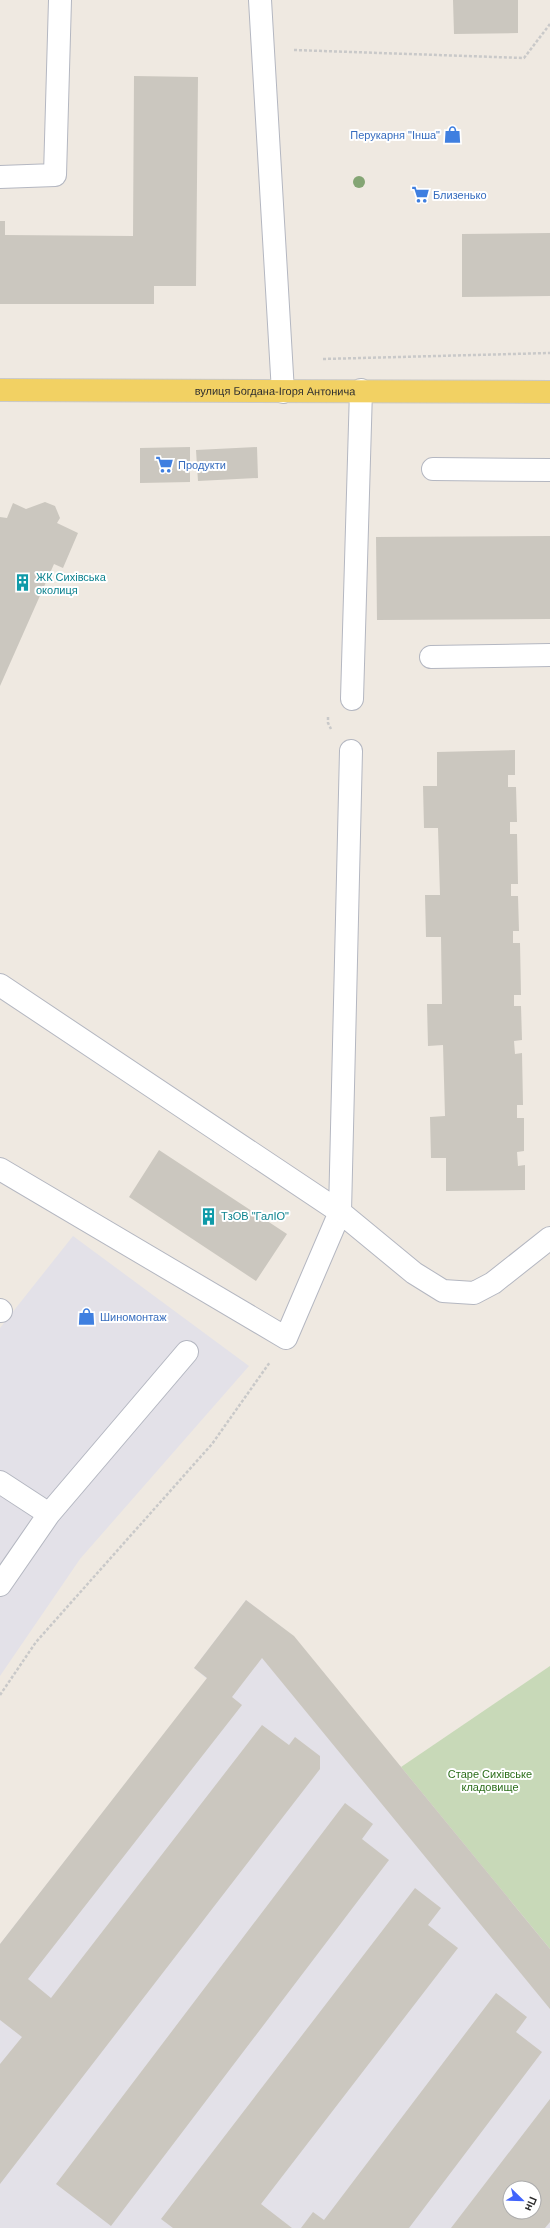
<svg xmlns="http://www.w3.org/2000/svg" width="550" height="2228" viewBox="0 0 550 2228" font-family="Arial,sans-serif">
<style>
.industrial{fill:#e3e1e8;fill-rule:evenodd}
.cemetery{fill:#c8d9b8}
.building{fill:#cbc7bf;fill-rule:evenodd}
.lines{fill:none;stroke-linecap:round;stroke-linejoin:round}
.minor-casing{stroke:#b4b7c1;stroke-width:24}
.major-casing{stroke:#c9c9c9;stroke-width:24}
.path{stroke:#c9c9c9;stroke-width:2.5;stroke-dasharray:3 2;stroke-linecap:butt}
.minor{stroke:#fff;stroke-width:22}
.major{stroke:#f2d163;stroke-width:22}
.tree{fill:#84a574}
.labels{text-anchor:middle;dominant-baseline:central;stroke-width:4;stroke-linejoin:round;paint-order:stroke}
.shop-label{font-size:11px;fill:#366cbe;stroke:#fff;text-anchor:start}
.street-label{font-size:11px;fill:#2e2e2e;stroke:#fff}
.culture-label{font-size:11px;fill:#0d838f;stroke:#fff;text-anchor:start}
.park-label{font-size:11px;fill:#2c6e1b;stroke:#fff}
</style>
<rect width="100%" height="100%" fill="#efe9e1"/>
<path class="industrial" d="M73 1236 249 1366 80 1559 0 1676V1328Z
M246 1600 284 1629 550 1949V2228H0V1944L207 1679 194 1668ZM510 2188H534V2212H510Z"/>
<path class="cemetery" d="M550 1666V1949L401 1767Z"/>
<path class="building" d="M453 0H518V33L454 34Z
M134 76 198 77 196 286H154V304H0V221H5V235L133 236Z
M550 233V296L462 297V234Z
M190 447V482L140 483V448Z
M257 447 258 478 198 481 196 450Z
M45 502 55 506 60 518 57 523 78 533 63 568 54 564 0 686V517L7 518 13 503 26 509Z
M550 536V619L377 620 376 537Z
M515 750V775H508V787H516L517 822H510V834H517L518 884H511V896H518L519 931H513V943H520L521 995H514V1006H521L522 1040 514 1041 515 1054 522 1053 523 1105H517V1118H524V1151L517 1152 518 1166 525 1165V1190L446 1191V1158H431L430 1117 445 1116 443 1045 428 1046 427 1004H442L441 937H426L425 895H440L438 828H424L423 786H437V752Z
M159 1150 287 1234 256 1281 129 1197Z
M246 1600 294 1636 550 1949V2009L262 1658 232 1697 242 1705 28 1979 51 1998 262 1725 289 1745 295 1737 320 1756V1769L0 2184V2064L22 2037 0 2020V1944L207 1678 194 1668Z
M345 1803 373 1824 362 1839 389 1860 111 2226 56 2184Z
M415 1888 441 1908 428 1925 458 1948 261 2204 292 2228H173L161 2219Z
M496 1993 527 2017 516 2032 542 2052 409 2228H301L313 2212 324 2220Z
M550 2099V2222L545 2228H451ZM510 2188H534V2212H510Z"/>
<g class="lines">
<defs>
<path id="minor" d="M260 0 283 392
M0 177 55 175 60 0
M433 469 550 470
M431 657 550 655
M352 699 361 390
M0 985 340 1212 414 1273 443 1291 474 1293 493 1283 550 1238
M0 1169 286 1338 340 1212 351 751
M0 1310 1 1311
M0 1482 49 1514 187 1352
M0 1585 49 1514"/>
<g id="major">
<path id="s1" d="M0 390 550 392"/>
</g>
</defs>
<use href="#minor" class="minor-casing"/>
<use href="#major" class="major-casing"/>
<path class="path" d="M294 50 524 58 550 24
M323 359 550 353
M328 717V723L331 729
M0 1695 36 1642 212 1444 270 1362"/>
<use href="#minor" class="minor"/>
<use href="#major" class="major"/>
</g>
<circle class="tree" cx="359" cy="182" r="6"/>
<defs>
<symbol id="shop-bare" viewBox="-9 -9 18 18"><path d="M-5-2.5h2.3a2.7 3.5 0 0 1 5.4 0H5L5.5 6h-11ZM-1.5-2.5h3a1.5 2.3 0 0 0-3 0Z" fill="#3f7fe0" stroke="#fff" stroke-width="2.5" paint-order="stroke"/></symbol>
<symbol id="supermarket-bare" viewBox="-9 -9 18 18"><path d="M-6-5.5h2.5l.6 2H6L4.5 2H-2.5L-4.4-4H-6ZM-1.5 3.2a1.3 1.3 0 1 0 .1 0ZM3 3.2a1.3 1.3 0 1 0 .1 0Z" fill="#3f7fe0" stroke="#fff" stroke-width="2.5" paint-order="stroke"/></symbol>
<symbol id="building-bare" viewBox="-9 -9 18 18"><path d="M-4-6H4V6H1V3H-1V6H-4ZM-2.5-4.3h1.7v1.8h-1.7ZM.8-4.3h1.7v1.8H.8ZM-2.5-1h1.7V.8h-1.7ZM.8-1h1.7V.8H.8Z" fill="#0f9aa8" stroke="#fff" stroke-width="2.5" paint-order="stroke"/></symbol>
</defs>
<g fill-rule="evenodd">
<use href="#shop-bare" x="440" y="122" width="25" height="25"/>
<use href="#supermarket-bare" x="408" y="182" width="25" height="25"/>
<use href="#supermarket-bare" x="152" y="452" width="25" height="25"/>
<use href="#building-bare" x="10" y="570" width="25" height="25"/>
<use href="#building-bare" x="196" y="1204" width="25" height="25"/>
<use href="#shop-bare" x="74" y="1304" width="25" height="25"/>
</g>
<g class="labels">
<g class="shop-label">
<text x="440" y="135" text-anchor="end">Перукарня "Інша"</text>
<text x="433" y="195">Близенько</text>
<text x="178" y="465">Продукти</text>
<text x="100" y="1317">Шиномонтаж</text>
</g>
<g class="street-label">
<text stroke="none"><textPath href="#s1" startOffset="275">вулиця Богдана-Ігоря Антонича</textPath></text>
</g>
<g class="culture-label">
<text x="36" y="577">ЖК Сихівська<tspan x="36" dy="13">околиця</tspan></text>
<text x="221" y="1216">ТзОВ "ГалІО"</text>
</g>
<g class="park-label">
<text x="490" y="1774">Старе Сихівське<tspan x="490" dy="13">кладовище</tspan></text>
</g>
</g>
<g transform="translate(522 2200) rotate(113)"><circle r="19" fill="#ffffff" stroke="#ababab"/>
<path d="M0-3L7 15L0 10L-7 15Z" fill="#4264fb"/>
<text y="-6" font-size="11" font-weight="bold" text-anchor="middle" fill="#2e2e2e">Пн</text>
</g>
</svg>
